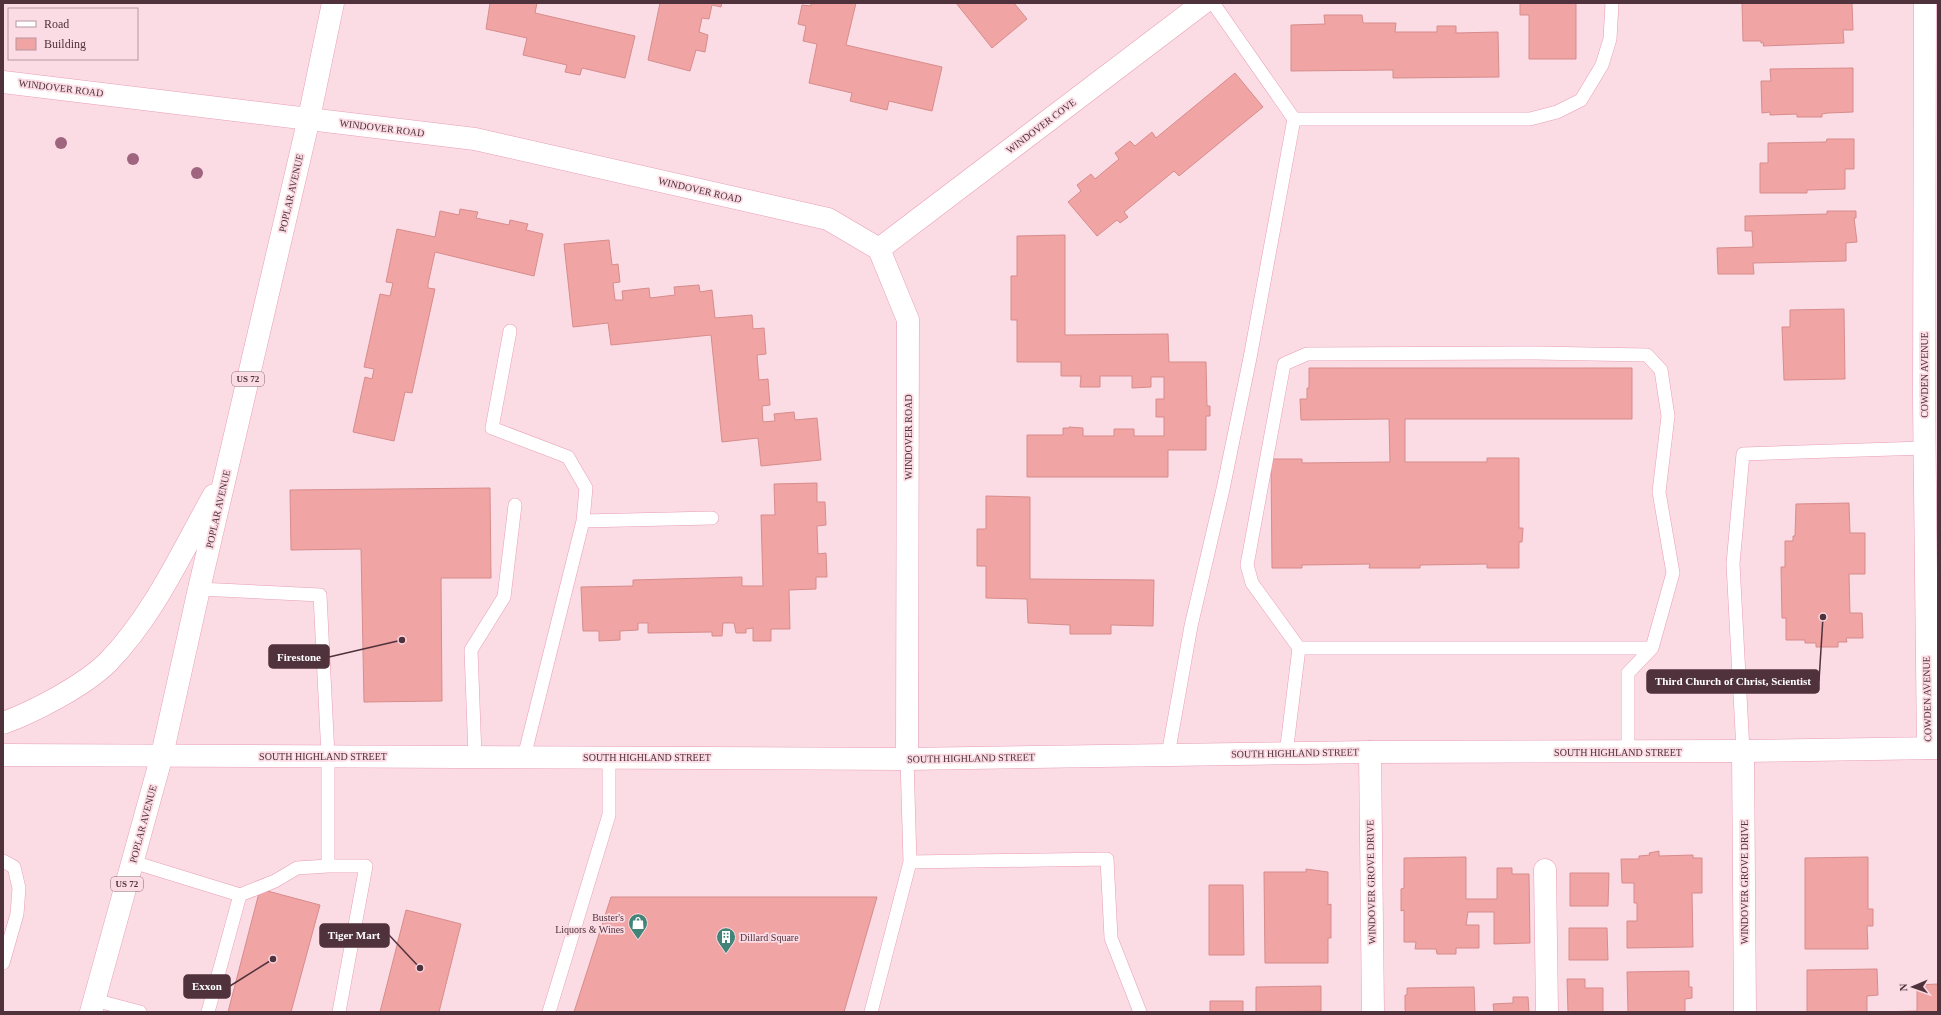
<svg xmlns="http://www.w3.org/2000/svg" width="1941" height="1015" viewBox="0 0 1941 1015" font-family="'Times New Roman',serif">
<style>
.building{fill:#f0a4a4;stroke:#d78c8c}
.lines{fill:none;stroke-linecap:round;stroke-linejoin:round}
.service-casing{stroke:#e89fb6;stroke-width:14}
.minor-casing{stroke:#e89fb6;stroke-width:23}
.secondary-casing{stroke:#e89fb6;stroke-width:23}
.primary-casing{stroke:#e89fb6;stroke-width:23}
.service{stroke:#fff;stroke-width:13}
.minor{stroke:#fff;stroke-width:22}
.secondary{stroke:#fff;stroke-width:22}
.primary{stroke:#fff;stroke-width:22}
.tree{fill:#9f657e}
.labels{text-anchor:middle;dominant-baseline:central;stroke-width:3.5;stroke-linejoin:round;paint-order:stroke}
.shield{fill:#fbdbe4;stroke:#83656e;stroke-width:1}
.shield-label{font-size:9px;font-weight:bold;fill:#50323c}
.street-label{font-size:10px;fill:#50323c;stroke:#fbdbe4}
.poi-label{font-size:10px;fill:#50323c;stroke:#fbdbe4;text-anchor:end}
.leader{fill:none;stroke:#50323c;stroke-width:1.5}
.callout-dot{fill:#50323c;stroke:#fbdbe4;stroke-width:1.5}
.callout{fill:#50323c;stroke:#50323c;stroke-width:1.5}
.callout-label{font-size:11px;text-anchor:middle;font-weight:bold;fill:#fff}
</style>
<rect width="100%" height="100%" fill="#fbdbe4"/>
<path class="building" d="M490 3H537L535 13 635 36 625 78 582 68 580 75 565 72 567 65 523 55 527 38 486 29Z
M660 3H722L721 7 712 5 709 19 702 18 699 32 708 35 705 52 696 50 690 71 648 60Z
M811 3H856L846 45 942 67 932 111 889 101 887 110 850 101 852 93 809 83 817 44 803 41 806 26 798 24 802 5 811 6Z
M956 3H1014L1027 19 992 48Z
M1520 3H1576V59H1529V15H1520Z
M1742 3H1852L1853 30H1843L1844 43 1763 46 1764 43H1761V41H1743Z
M1324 15H1362L1363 23H1396L1395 32H1437V26H1456V33L1498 32 1499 77 1393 78V70L1291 71V25L1325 24Z
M1853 68V112L1828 113 1822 114V117H1797V114L1770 115V112L1762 113 1761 81H1771L1770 69Z
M1235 73 1263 107 1179 176 1174 171 1124 212 1128 217 1120 223 1117 220 1097 236 1068 202 1081 191 1077 185 1091 174 1095 179 1119 159 1115 153 1130 141 1135 146 1152 132 1156 138Z
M1827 139H1854V169H1845V189L1807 190V193H1760V163H1768V143L1826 142Z
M460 209 478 212 476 218 509 225 510 220 528 224 526 230 543 234 534 276 435 252 428 284V288L435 289 412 393 405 392 394 441 353 432 365 377 372 379 374 369 364 367 380 294 390 296 393 283 386 282 397 229 435 237 440 211 459 215Z
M1827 211H1856V218H1854L1857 242 1846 243V261L1753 263 1754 274H1718L1717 248 1753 247 1752 231H1745V216L1827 214Z
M1065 235V335L1168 334 1169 362H1206L1207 406H1210V416H1206V450H1168V477H1027V435H1063V428H1069V427L1083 428V436H1114V429H1134V436H1164V417H1156V399H1164V377H1151V387L1132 388V376H1100V387H1080L1081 376H1061V362H1017V320H1011V276H1017V236Z
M609 240 612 265 618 264 620 282 613 283 615 300H623L622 291 649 288 650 298 675 295 674 287 699 285 700 292 712 290 715 318 752 315 753 329 764 328 766 354 757 355 759 380 768 379 770 405 762 406 763 422 775 421 774 414 794 412 795 420 817 418 821 460 761 466 758 438 722 442 711 335 611 345 608 323 573 327 564 244Z
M1844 309 1845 379 1784 380 1782 327H1790V310Z
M1309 368H1632V419H1405V462H1487V458H1519V528H1523L1522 542H1519V568H1487V564L1420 565V568H1369L1370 564 1302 565V568H1272L1271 459H1302V463L1390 462 1389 419 1301 420 1300 399H1307V388H1309Z
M817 483V502H825L826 525 817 526 818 554 826 553 827 577H816V589L789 590 790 629H771V641H753V628L746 629V633H736L734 623H723L722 636H712V632L648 633V623H638V630L620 631V640L599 641V631H583L581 587 633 586V580L742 577V586H763L761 515H775L774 484Z
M490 488 491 578H441L442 701 364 702 361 549 291 550 290 490Z
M986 496 1030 497V579L1154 580 1153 626 1111 625V634H1070V625L1028 623 1027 599 986 598V566H977V529H986Z
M1849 503 1850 533H1865V574H1849L1850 613H1862L1863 638H1846L1847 642H1838V647H1816V643H1805V640H1786V618H1782L1781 567H1785V541H1793V536H1795L1796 504Z
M1659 851V856L1693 855V858H1702V893H1692L1693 947 1627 948V921H1637V903H1634V883H1622L1621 859H1639V856L1650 855 1649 853Z
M1466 857V899H1497V868H1512V874H1529L1530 943 1494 944V912H1468L1466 925H1479V948H1456V954H1437L1436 949H1415L1416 942H1404V910L1401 911V889L1404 888V858Z
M1868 857V909H1873V926H1867L1868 949H1805V858Z
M1306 869 1328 872V905L1331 904V938H1328V963H1265L1264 872H1306Z
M1570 873H1609L1608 906H1570Z
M1209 885H1243L1244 955H1209Z
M260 889 320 905 291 1012H228Z
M611 897H877L844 1012H574Z
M406 910 461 924 439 1012H380Z
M1569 928H1607L1608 960H1569Z
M1877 969 1878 995 1867 996V1012H1807V970Z
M1689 971V987H1692V998L1685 999V1012H1628L1627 972Z
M1567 979H1585V988H1603V1012H1568Z
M1938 984V1012H1875L1917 1011V985Z
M1321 986V1011L1256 1012V987Z
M1474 987 1475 1012H1407L1405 1010V995H1407V988Z
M1513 997H1528L1529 1012H1494L1493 1004 1513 1003Z
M1210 1001H1243V1012H1210Z"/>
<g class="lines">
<defs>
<path id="service" d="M1213 3 1294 119H1530L1557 112 1581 100 1602 65 1610 39 1612 3
M510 331 492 428 568 457 586 488 583 521
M199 589 320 595 328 756V866L297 868 275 881 240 895
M1299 648H1652
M1743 751 1733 564 1743 454 1924 448
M1286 754 1299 648 1252 583 1247 565 1284 364 1307 354 1535 353 1647 355 1661 370 1668 416 1659 492 1673 573 1652 648 1628 673V752
M1168 755 1191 626 1223 489 1250 358 1294 119
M475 756 471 650 504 597 515 505
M524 757 583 521 712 518
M3 861 14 867 19 888 17 914 3 963
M133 862 240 895 208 1012
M910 862 1107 859 1111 938 1140 1012
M328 866H366L339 1012
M94 1000 140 1012
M549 1012 609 815V757
M871 1012 910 862 907 759"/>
<path id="minor" d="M1925 3 1924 400 1928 748
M3 82 475 139 828 219 879 249 908 320 907 759
M879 249 1203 3
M1743 751 1745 1012
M1370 752 1373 1012
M1545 870 1547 1012"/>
<path id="secondary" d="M3 755 907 759 1370 752 1743 751 1938 748"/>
<path id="primary" d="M3 723C34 712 85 685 108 662 154 615 182 551 214 495
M91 1012 162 755 199 589 309 118 333 3"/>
</defs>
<use href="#service" class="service-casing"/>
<use href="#minor" class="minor-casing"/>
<use href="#secondary" class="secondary-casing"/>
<use href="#primary" class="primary-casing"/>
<use href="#service" class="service"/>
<use href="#minor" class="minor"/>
<use href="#secondary" class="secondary"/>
<use href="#primary" class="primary"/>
</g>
<g class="tree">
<circle cx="61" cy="143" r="6"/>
<circle cx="133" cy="159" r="6"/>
<circle cx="197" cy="173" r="6"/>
</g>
<defs>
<symbol id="shop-pin" viewBox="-11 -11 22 30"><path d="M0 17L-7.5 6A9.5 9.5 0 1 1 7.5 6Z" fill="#428578" stroke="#fbdbe4"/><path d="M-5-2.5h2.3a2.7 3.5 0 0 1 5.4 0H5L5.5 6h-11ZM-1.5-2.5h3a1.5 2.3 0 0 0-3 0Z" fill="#fff"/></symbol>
<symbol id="building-pin" viewBox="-11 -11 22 30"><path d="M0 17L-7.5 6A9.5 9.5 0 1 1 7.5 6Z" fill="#428578" stroke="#fbdbe4"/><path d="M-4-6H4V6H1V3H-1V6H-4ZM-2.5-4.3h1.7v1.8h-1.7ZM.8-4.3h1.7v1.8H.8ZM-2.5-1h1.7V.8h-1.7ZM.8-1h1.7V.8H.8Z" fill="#fff"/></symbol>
</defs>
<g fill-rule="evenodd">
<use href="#shop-pin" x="627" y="912" width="22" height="30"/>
<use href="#building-pin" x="715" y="926" width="22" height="30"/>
</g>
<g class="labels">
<g class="shield">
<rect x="232" y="372" width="32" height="14" rx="3"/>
<rect x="111" y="877" width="32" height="14" rx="3"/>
</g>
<g class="shield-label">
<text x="248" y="379">US 72</text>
<text x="127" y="884">US 72</text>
</g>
<g class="street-label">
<text transform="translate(61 88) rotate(7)">WINDOVER ROAD</text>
<text transform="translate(1041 126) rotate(-37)">WINDOVER COVE</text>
<text transform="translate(382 128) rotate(7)">WINDOVER ROAD</text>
<text transform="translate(700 190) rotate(13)">WINDOVER ROAD</text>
<text transform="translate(291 193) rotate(-77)">POPLAR AVENUE</text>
<text transform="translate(1924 375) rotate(-90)">COWDEN AVENUE</text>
<text transform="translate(908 437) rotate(-90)">WINDOVER ROAD</text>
<text transform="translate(218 509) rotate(-77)">POPLAR AVENUE</text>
<text transform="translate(1927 699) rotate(-91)">COWDEN AVENUE</text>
<text x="1618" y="752">SOUTH HIGHLAND STREET</text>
<text transform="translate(1295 753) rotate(-1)">SOUTH HIGHLAND STREET</text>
<text x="323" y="756">SOUTH HIGHLAND STREET</text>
<text x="647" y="757">SOUTH HIGHLAND STREET</text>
<text transform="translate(971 758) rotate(-1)">SOUTH HIGHLAND STREET</text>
<text transform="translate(143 824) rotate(-75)">POPLAR AVENUE</text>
<text transform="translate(1371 882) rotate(-91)">WINDOVER GROVE DRIVE</text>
<text transform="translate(1744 882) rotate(-90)">WINDOVER GROVE DRIVE</text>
</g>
<g class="poi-label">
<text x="624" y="917">Buster's<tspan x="624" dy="12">Liquors &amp; Wines</tspan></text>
<text x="740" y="937" text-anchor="start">Dillard Square</text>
</g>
</g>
<path class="leader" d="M402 640L329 657M1823 617L1819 681M420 968L389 935M273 959L230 986"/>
<g class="callout-dot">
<circle cx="402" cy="640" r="4"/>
<circle cx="1823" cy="617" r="4"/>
<circle cx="420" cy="968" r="4"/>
<circle cx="273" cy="959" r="4"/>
</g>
<g class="callout">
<rect x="269" y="645" width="60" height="23" rx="4"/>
<rect x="1647" y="670" width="172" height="23" rx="4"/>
<rect x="320" y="924" width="69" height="23" rx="4"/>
<rect x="184" y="975" width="46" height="23" rx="4"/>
</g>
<g class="callout-label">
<text x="299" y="661">Firestone</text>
<text x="1733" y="685">Third Church of Christ, Scientist</text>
<text x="354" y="939">Tiger Mart</text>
<text x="207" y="990">Exxon</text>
</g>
<rect width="1941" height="1015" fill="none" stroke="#50323c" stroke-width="8"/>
<rect x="8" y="8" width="130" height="52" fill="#fbdbe4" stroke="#b797a1"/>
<rect x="16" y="21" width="20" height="6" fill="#ffffff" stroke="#b797a1"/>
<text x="44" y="28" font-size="12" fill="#50323c">Road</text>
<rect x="16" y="38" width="20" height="12" fill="#f0a4a4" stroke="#b797a1"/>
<text x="44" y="48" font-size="12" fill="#50323c">Building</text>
<g transform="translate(1913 987) rotate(268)" stroke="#fbdbe4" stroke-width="3" paint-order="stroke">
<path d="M0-3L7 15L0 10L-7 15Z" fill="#50323c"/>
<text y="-6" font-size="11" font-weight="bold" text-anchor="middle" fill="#50323c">N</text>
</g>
</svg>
